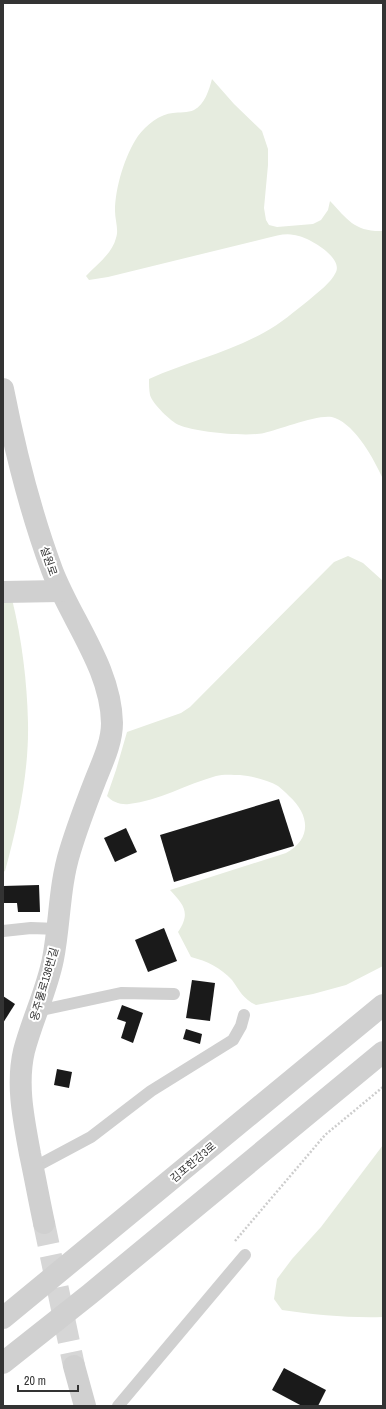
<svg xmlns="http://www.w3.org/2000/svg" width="386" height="1409" viewBox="0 0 386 1409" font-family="'Archivo Narrow','Noto Sans KR',sans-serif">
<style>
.green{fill:#e6ecdf}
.building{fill:#1a1a1a}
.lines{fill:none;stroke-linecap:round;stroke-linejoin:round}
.minor-tunnel{stroke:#d6d6d6;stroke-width:22;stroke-dasharray:22 11;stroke-linecap:butt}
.path{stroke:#cdcdcd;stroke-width:2.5;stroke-dasharray:2 2;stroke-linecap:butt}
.service{stroke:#d0d0d0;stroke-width:12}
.minor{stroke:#d0d0d0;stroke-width:22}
.tertiary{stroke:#d0d0d0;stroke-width:22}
.labels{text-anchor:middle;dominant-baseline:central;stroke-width:4;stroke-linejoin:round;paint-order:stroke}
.street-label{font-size:11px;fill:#333;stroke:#fff}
</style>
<rect width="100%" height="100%" fill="#fff"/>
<g class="green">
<path d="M212 79 234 104 262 131 268 149V165L264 208 266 220 269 225 277 227 313 224 321 220 328 210 330 201C348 220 355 232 383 231V479C374 459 356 426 335 418 322 412 279 430 264 433 246 437 195 432 179 425 171 422 152 403 150 395 149 390 149 384 149 379 187 362 228 353 265 332 280 324 295 311 309 300 318 292 331 283 336 272 343 257 307 236 294 235 285 233 276 236 267 238L108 277 89 280 86 276C96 265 112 254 116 238 119 230 115 220 115 211 115 188 125 155 138 136 146 125 160 114 173 113 179 112 188 113 194 110 205 104 209 90 212 79Z"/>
<path d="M348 556 363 563 383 581V966L346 985 313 994 256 1005C243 999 240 991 232 980 221 968 207 961 191 957L178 932C191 913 184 905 170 890L286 853C312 839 310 815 289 796 286 793 282 789 278 786 268 780 252 776 240 775 233 775 223 774 216 776 187 784 158 801 129 804 121 805 112 802 107 796L116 770 127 732 181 713 190 707 334 562Z"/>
<path d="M3 595 12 599C22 640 27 681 28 723 29 773 18 823 5 871L3 872Z"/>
<path d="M383 1145V1317C349 1318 316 1315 282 1310L274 1299 277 1279 292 1259 321 1227Z"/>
</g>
<g class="building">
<polygon points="279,799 294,846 174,882 160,835"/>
<polygon points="126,828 137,852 115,862 104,838"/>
<polygon points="39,885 40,912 18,912 17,903 3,903 3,886"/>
<polygon points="164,928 177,961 148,972 135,940"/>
<polygon points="192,980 215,983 210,1021 186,1018"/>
<polygon points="3,996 15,1004 3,1023"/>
<polygon points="122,1005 143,1013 133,1043 121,1038 126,1022 117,1019"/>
<polygon points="186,1029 202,1034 200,1044 183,1039"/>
<polygon points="57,1069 72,1072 69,1088 54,1085"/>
<polygon points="284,1368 326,1390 318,1406 302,1406 272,1390"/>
</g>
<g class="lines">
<polyline class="minor-tunnel" points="44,1223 74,1366"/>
<polyline class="path" points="235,1241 325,1135 383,1087"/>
<g class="service">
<polyline points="3,931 31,928 58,929"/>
<polyline points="37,1011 121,993 174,994"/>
<polyline points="33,1168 91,1137 151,1091 233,1040 241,1026 244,1015"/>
<polyline points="118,1406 245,1255"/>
</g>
<g class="minor">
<path d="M3 389C15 450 30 511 52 570 71 620 111 668 112 723 112 743 102 763 95 781 86 804 77 828 70 851 59 886 60 923 53 959 47 990 32 1020 24 1051 16 1085 24 1121 30 1154 35 1177 39 1200 44 1223"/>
<polyline points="3,592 60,591"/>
<polyline points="74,1366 85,1406"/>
</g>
<g class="tertiary">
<polyline points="3,1318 383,1005"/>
<polyline points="3,1363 90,1294 383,1052"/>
</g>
</g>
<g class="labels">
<g class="street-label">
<text transform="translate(49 561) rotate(71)">설원로</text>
<text transform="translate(44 984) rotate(-74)">옹주물로136번길</text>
<text transform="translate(193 1162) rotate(-40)">김포한강3로</text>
</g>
</g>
<rect width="386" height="1409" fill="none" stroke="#333333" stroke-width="8"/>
<path d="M18 1385v6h60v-6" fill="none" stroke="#333333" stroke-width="2"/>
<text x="24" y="1385" font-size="12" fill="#333333" stroke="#ffffff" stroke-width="3" paint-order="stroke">20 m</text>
</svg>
